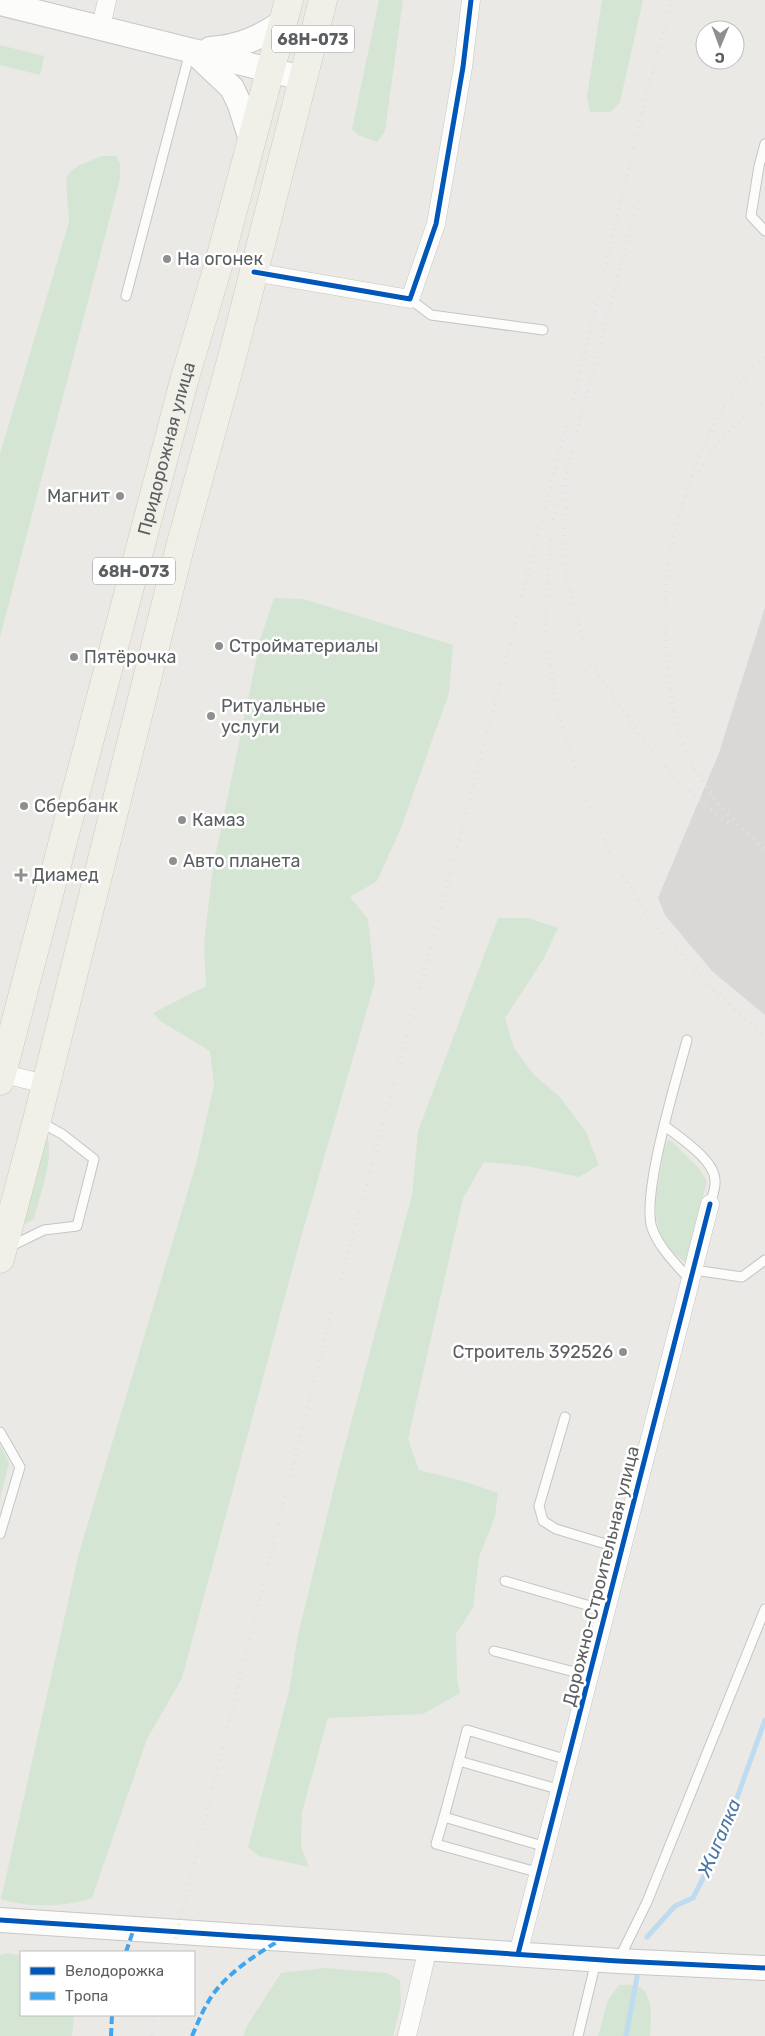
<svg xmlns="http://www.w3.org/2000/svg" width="765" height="2036" viewBox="0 0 765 2036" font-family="Rubik,sans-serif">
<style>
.industrial{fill:#dad8d6}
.green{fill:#d5e5d3}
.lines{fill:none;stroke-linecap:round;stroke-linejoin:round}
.stream{stroke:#bfdbf0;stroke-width:5}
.lane-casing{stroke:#c5c5c5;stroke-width:11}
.street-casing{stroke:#c5c5c5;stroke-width:19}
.secondary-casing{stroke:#c7c7c7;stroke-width:26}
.primary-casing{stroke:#cfc9b7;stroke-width:29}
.lane{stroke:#fcfcfb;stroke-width:9}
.street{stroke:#fcfcfb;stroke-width:18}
.secondary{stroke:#fcfcfb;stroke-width:24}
.primary{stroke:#f1f0e8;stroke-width:28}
.rail{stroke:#e2e2e2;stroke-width:4;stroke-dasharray:1 6;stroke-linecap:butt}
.quiet{stroke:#40a5ee;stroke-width:4;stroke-dasharray:8 4;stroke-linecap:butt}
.cycleway-casing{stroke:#fff;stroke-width:8}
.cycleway{stroke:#0057b8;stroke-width:5}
.poi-dot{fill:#8e8f90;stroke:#fff;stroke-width:2}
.labels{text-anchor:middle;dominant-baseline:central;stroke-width:5;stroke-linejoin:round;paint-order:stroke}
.shield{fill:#fff;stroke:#8d8f91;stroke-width:1}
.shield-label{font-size:16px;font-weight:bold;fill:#5c5f62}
.poi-label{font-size:18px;fill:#5c5f62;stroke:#fff;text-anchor:start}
.street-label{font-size:18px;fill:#5c5f62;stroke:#fff}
.water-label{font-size:19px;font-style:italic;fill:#4c77a4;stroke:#fff}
</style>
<rect width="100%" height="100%" fill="#eae9e6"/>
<polygon class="industrial" points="765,607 765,1015 712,971 665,915 658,898 719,753"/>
<g class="green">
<polygon points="379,0 403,0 385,131 377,142 358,135 352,129"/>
<polygon points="602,0 643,0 620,102 611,112 590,112 587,96"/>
<polygon points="0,45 44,56 40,75 0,65"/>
<polygon points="102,156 116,156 120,163 120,179 0,637 0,454 69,222 66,179 71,171 80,165"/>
<path d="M274 598 303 599 453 645 449 693 401 828 377 881 350 897 368 919 375 982 300 1241 182 1678 147 1739 92 1898C65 1907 28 1908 1 1899L79 1553 196 1164 214 1085 210 1051 160 1021 153 1013 206 986 204 943 213 867 261 637Z"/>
<polygon points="498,918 528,918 558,928 543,960 505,1018 514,1048 534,1075 560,1097 586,1132 599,1165 579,1177 527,1166 484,1162 463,1198 408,1439 419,1470 463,1481 498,1493 495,1517 479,1557 473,1608 456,1634 457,1678 460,1693 423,1714 328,1718 302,1812 301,1847 309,1867 259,1856 248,1847 289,1691 298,1635 336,1479 412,1195 418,1131"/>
<path d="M47 1133C54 1161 41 1191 34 1219L26 1224 24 1222Z"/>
<path d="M669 1139 698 1167 707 1181 686 1263C650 1237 653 1208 661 1169 663 1160 663 1146 669 1139Z"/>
<polygon points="0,1445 9,1463 0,1499"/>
<polygon points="8,1953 21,1956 21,2015 74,2015 72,2036 0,2036 0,1955"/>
<polygon points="324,1968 387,1973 400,1980 401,2004 393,2036 243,2036 248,2024 281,1973"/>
<path d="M619 1985C625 1985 633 1984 639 1987 654 1994 651 2022 650 2036H598L608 2000Z"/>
</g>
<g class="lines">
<g class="stream">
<polyline points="647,1937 675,1906 693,1898 720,1845 765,1720"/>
<polyline points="626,2036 637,1977"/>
</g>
<defs>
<g id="lane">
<polyline points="765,144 759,166 751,216 765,231"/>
<polyline points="126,296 190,52"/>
<polyline points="410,299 431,315 543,330"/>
<path d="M687 1040C677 1078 641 1194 652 1228 659 1248 677 1265 691 1281"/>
<path d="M665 1126C680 1138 715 1160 715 1181 716 1188 712 1197 710 1204"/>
<polyline points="9,1247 44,1230 77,1226 94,1159 62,1134 40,1122"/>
<polyline points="694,1270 742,1277 765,1260"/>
<polyline points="565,1417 539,1506 543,1521 556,1529 622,1549"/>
<polyline points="0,1432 20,1467 0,1534"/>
<polyline points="505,1581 607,1611"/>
<polyline points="494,1651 590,1676"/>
<polyline points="561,1790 459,1761 467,1730 568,1760"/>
<polyline points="444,1817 459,1761"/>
<polyline points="540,1873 436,1844 444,1817 546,1847"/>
<polyline points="619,1959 647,1902 765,1609"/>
<polyline points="578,2036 596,1961"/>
</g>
<g id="street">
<polyline points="101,27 107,0"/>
<polyline points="254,272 410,299 436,224 463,67 471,0"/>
<polyline points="0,1073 45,1084"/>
<polyline points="518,1954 710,1204"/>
<polyline points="407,2036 428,1948"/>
</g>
<g id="secondary">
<polyline points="0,3 302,78"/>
<path d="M210 49C239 47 260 38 284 21"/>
<polyline points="194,52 232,88 240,105 252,143"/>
<polyline points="0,1920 618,1961 765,1968"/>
</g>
<g id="primary">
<path id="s1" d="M0 1081 184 381 219 263 289 0"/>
<polyline points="0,1259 37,1120 180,547 234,350 323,0"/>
</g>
</defs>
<use href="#lane" class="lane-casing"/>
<use href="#street" class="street-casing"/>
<use href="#secondary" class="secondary-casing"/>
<use href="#primary" class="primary-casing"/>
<use href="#lane" class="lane"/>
<use href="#street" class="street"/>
<use href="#secondary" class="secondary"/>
<use href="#primary" class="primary"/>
<g class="rail">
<polyline points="638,201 552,527 545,625 555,701 579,783 595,823 615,863 650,920 709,985 765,1037"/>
<path d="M765 358C714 397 681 497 669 559 660 610 666 699 684 747 700 788 734 821 765 850"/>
<path d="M699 471C716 444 738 418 765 401"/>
<polyline points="568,486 564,531 566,574 587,658 639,733 667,768 699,800 732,826"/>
<polyline points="172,1952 325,1337 443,902 577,385 648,88 672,0"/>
<polyline points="151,2036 156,2015"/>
</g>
<g class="quiet">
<polyline points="126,1952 134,1928"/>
<polyline points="111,2036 112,2015"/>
<path d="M192 2036C197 2025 201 2014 207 2004 221 1977 255 1955 280 1940"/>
</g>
<defs>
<g id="cycleway">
<polyline points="254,272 410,299 436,224 463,67 471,0"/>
<polyline points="0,1920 618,1961 765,1968"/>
<polyline points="518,1954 710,1204"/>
</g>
</defs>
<use href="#cycleway" class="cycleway-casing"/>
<use href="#cycleway" class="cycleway"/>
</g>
<g class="poi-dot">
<circle cx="167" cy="259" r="5"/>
<circle cx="120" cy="496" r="5"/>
<circle cx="219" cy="646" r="5"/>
<circle cx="74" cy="657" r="5"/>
<circle cx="211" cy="716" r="5"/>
<circle cx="24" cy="806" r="5"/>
<circle cx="182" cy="820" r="5"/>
<circle cx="173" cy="861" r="5"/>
<path d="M18.5 867.5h5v5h5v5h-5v5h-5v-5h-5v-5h5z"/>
<circle cx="623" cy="1352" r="5"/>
</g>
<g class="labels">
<g class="shield">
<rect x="272" y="25.5" width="82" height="27" rx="4"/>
<rect x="93" y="557.5" width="82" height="27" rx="4"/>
</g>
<g class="shield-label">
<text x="313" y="39">68Н-073</text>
<text x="134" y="571">68Н-073</text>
</g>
<g class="poi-label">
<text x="177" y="259">На огонек</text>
<text x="110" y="496" text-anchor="end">Магнит</text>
<text x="229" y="646">Стройматериалы</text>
<text x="84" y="657">Пятёрочка</text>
<text x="221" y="706">Ритуальные<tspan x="221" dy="21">услуги</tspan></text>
<text x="34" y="806">Сбербанк</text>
<text x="192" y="820">Камаз</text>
<text x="183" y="861">Авто планета</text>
<text x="32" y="875">Диамед</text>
<text x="613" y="1352" text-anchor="end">Строитель 392526</text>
</g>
<g class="street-label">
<text stroke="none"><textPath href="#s1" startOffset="654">Придорожная улица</textPath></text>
<text transform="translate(601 1576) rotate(-76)">Дорожно-Строительная улица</text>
</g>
<g class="water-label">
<text transform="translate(719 1838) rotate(-67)">Жигалка</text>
</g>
</g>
<rect x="20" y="1951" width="175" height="65" fill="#ffffff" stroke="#bebfc0"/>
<rect x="30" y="1967" width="25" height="8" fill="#0057b8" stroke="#bebfc0"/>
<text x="65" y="1976" font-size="15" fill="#5c5f62">Велодорожка</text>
<rect x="30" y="1992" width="25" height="8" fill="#40a5ee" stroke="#bebfc0"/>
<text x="65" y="2001" font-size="15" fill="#5c5f62">Тропа</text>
<g transform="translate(720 45) rotate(181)"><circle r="24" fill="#ffffff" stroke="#bebfc0"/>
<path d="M0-4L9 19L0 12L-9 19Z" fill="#8e8f90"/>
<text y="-8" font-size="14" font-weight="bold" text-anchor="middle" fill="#5c5f62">С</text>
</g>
</svg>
